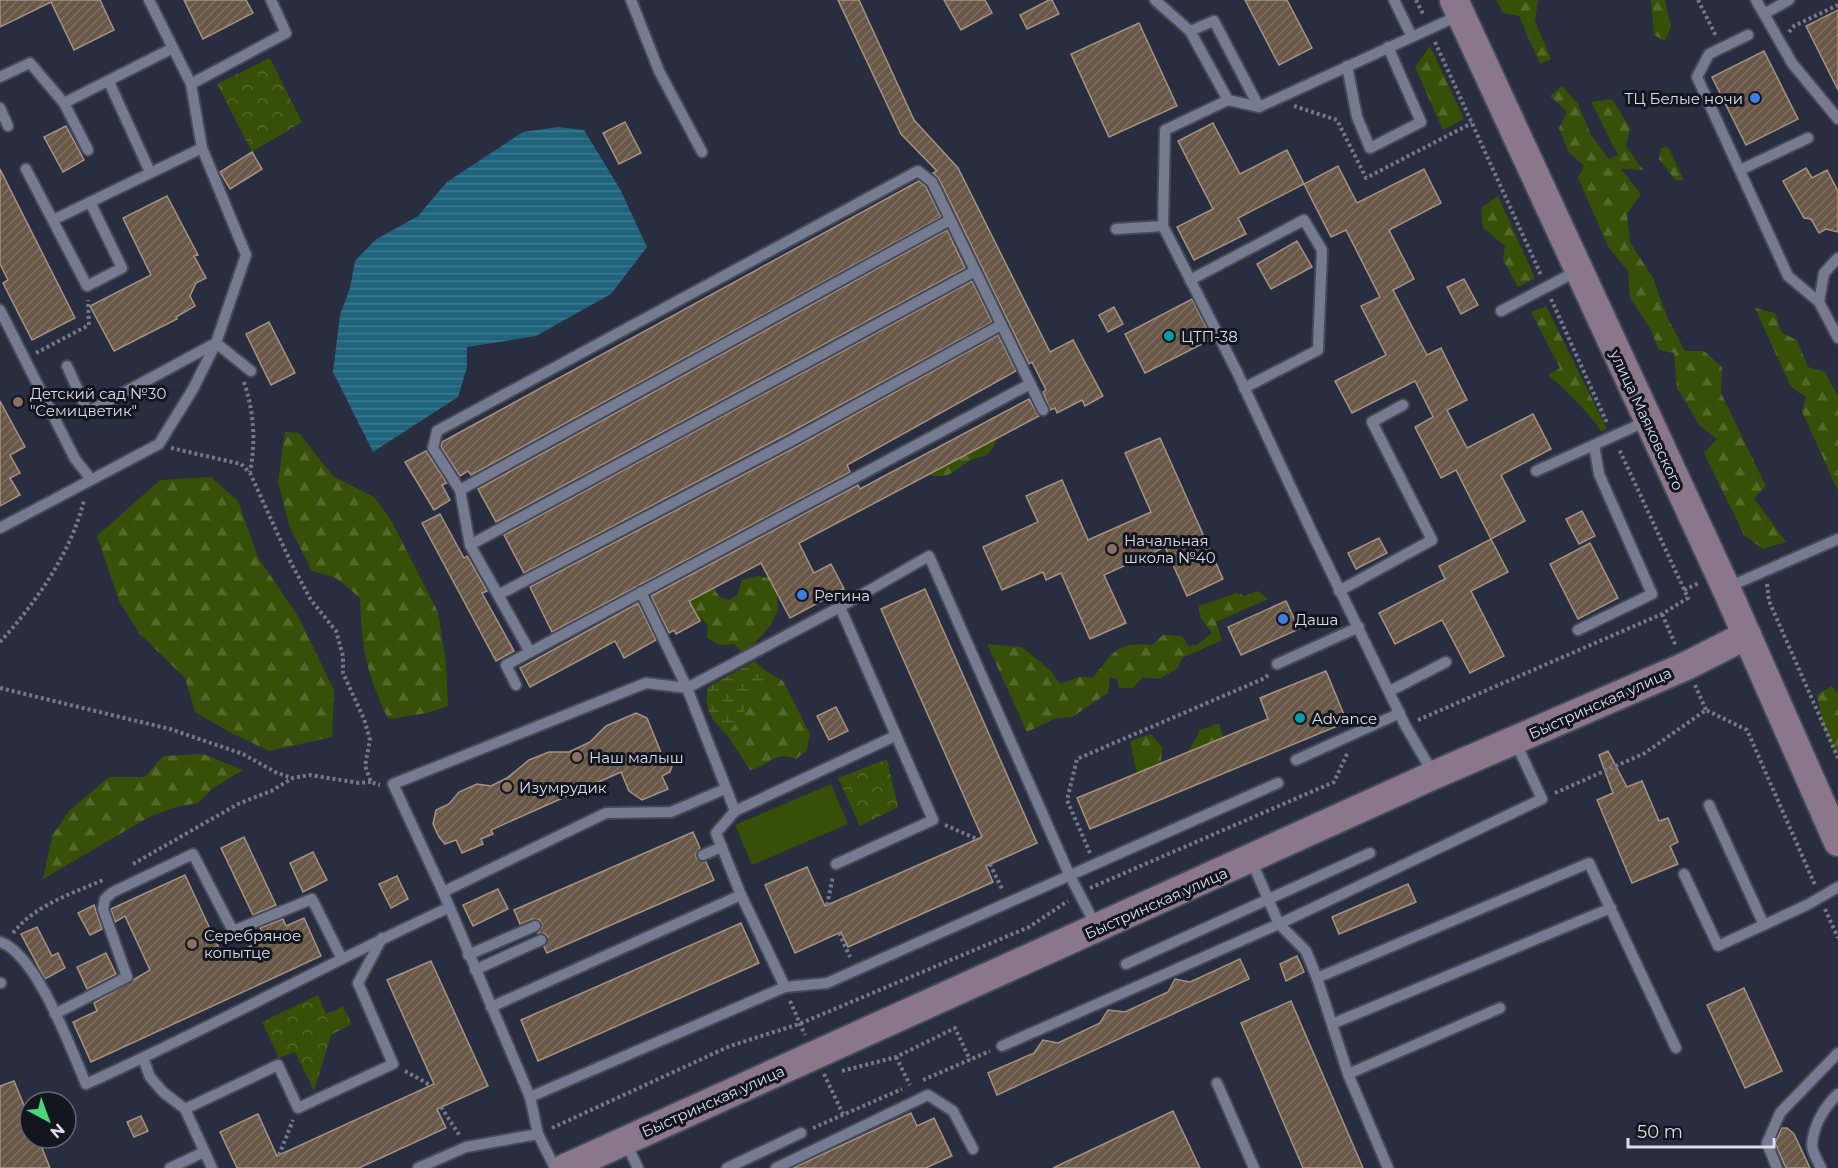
<svg xmlns="http://www.w3.org/2000/svg" width="1838" height="1168" viewBox="0 0 1838 1168" font-family="Montserrat,sans-serif">
<style>
.forest{fill:url(#forest-firs)}
.wetland{fill:url(#wetland-marsh)}
.park{fill:url(#park-crowns)}
.garden{fill:#365007}
.water{fill:url(#water-rules)}
.building{fill:url(#building-hatch);stroke:#a59281;stroke-width:1.5}
.lines{fill:none;stroke-linecap:round;stroke-linejoin:round}
.service-casing{stroke:#464958;stroke-width:14}
.secondary-casing{stroke:#464958;stroke-width:32}
.path{stroke:#747887;stroke-width:4;stroke-dasharray:3 3;stroke-linecap:butt}
.service{stroke:#757b90;stroke-width:10}
.secondary{stroke:#8a778b;stroke-width:28}
.shop-dot{fill:#3f7fe0;stroke:#13161e;stroke-width:2}
.culture-dot{fill:#0f9aa8;stroke:#13161e;stroke-width:2}
.education-dot{fill:#8d6e63;stroke:#13161e;stroke-width:2}
.labels{text-anchor:middle;dominant-baseline:central;stroke-width:6;stroke-linejoin:round;paint-order:stroke}
.poi-label{font-size:15px;fill:#dbdeea;stroke:#13161e;text-anchor:start}
.street-label{font-size:15px;fill:#dbdeea;stroke:#13161e}
</style>
<defs>
<pattern id="forest-firs" width="22" height="20" patternUnits="userSpaceOnUse" patternTransform="scale(1.5)"><rect width="22" height="20" fill="#365007"/><path d="M5 1l3.5 6h-7zM16 11l3.5 6h-7z" fill="#52692b"/></pattern>
<pattern id="wetland-marsh" width="20" height="14" patternUnits="userSpaceOnUse" patternTransform="scale(1.5)"><rect width="20" height="14" fill="#365007"/><path d="M1 5h8M5 5V1M11 12h8M15 12V8" fill="none" stroke="#52692b"/></pattern>
<pattern id="park-crowns" width="20" height="18" patternUnits="userSpaceOnUse" patternTransform="scale(1.5)"><rect width="20" height="18" fill="#365007"/><path d="M2 6a3 3 0 1 1 6 0M12 15a3 3 0 1 1 6 0" fill="none" stroke="#52692b"/></pattern>
<pattern id="water-rules" width="6" height="5" patternUnits="userSpaceOnUse" patternTransform="scale(1.5)"><rect width="6" height="5" fill="#1f647c"/><path d="M0 2.5h6" fill="none" stroke="#3f7a8f"/></pattern>
<pattern id="building-hatch" width="6" height="6" patternUnits="userSpaceOnUse" patternTransform="scale(1.5)"><rect width="6" height="6" fill="#695748"/><path d="M-1 1l2-2M0 6l6-6M5 7l2-2" fill="none" stroke="#7e6f63"/></pattern>
</defs>
<rect width="100%" height="100%" fill="#282d3f"/>
<g class="forest">
<polygon points="1496,0 1538,0 1535,21 1551,59 1540,64 1519,16 1503,13"/>
<polygon points="1651,0 1665,0 1671,27 1665,41 1654,35"/>
<polygon points="1430,46 1464,119 1443,130 1415,67"/>
<polygon points="1562,86 1578,104 1591,135 1609,159 1618,155 1591,102 1612,99 1630,128 1626,146 1643,170 1621,169 1641,194 1627,214 1630,242 1653,278 1667,317 1685,351 1704,351 1722,367 1721,393 1766,486 1754,498 1786,542 1763,549 1744,535 1704,453 1717,439 1700,426 1677,388 1674,353 1659,350 1650,328 1630,298 1628,271 1609,248 1578,178 1584,166 1568,151 1559,128 1567,112 1550,96"/>
<polygon points="1667,147 1668,147 1684,180 1676,181 1659,159 1661,148"/>
<polygon points="1498,196 1535,278 1518,287 1503,260 1505,246 1483,228 1481,208"/>
<path d="M1546 306 1607 429 1601 431C1587 410 1568 392 1548 375L1560 368 1531 312Z"/>
<polygon points="1755,308 1775,313 1782,333 1797,340 1808,367 1825,372 1838,397 1838,491 1802,411 1806,397 1791,387"/>
<path d="M285 432 299 433 333 476 374 497 390 518 438 612 446 663 448 706 427 713 388 719C366 671 362 651 360 598L336 578 312 571 290 528 278 482Z"/>
<path d="M998 438C985 465 984 451 966 463 950 474 949 478 928 475Z"/>
<polygon points="211,477 238,501 258,557 299,618 334,690 332,737 269,751 231,733 195,712 185,678 140,634 119,601 97,536 160,480"/>
<polygon points="758,576 769,578 777,593 778,609 771,625 748,651 741,651 734,644 719,645 707,638 708,626 703,619 700,621 689,601 713,588 720,597 729,600 737,595 742,580"/>
<path d="M1258 591 1268 599 1216 622 1222 640 1182 658 1178 668 1159 679 1143 677 1133 688H1119L1117 679 1110 677 1108 693 1072 717 1056 718 1027 732 987 644 1022 647 1051 671 1060 684 1079 677 1093 678C1113 653 1116 641 1152 645L1163 635 1182 636 1188 646 1197 645 1212 633 1200 617 1199 606 1237 593 1245 596Z"/>
<path d="M747 670H764L783 681 810 734 807 750 796 759C776 750 769 766 750 770L727 735Z"/>
<polygon points="1832,686 1838,694 1838,757 1823,725 1817,695"/>
<polygon points="1219,723 1223,737 1188,752 1200,730"/>
<polygon points="1151,734 1162,747 1161,763 1137,773 1130,741"/>
<polygon points="203,754 243,770 212,789 198,803 176,807 149,817 43,879 52,836 69,811 109,777 145,777 163,756"/>
</g>
<path class="wetland" d="M755 661 764 670V684L727 735C712 721 703 709 708 687Z"/>
<g class="park">
<polygon points="270,58 302,122 252,152 217,84"/>
<polygon points="887,759 898,807 860,826 838,778"/>
<polygon points="318,995 326,1014 343,1007 352,1024 331,1035 314,1091 295,1052 279,1058 262,1022"/>
</g>
<polygon class="garden" points="831,784 848,824 752,865 735,825"/>
<polygon class="water" points="558,127 584,130 620,189 647,247 611,294 536,336 467,347 467,367 458,397 373,452 333,372 340,315 350,288 355,261 375,240 418,216 447,182 523,132"/>
<g class="building">
<polygon points="0,0 100,0 114,30 74,50 51,2 0,27"/>
<polygon points="184,0 246,0 253,13 203,39"/>
<polygon points="838,0 859,0 914,120 958,168 1050,352 1073,340 1103,396 1085,406 1082,400 1057,413 1055,408 1050,410 1043,392 1046,390 1032,362 1029,364 939,179 933,173 937,171 901,134"/>
<polygon points="944,0 985,0 992,13 961,30"/>
<polygon points="1049,0 1052,0 1059,14 1027,29 1020,15"/>
<polygon points="1245,0 1287,0 1312,48 1279,65"/>
<polygon points="1838,10 1838,90 1806,26"/>
<polygon points="1139,23 1177,106 1109,137 1071,54"/>
<polygon points="1764,51 1798,119 1746,145 1712,77"/>
<polygon points="625,122 641,153 619,164 603,133"/>
<polygon points="1213,123 1240,174 1287,150 1304,184 1238,218 1246,234 1194,260 1177,227 1213,209 1178,141"/>
<polygon points="66,126 84,160 63,172 44,137"/>
<polygon points="252,152 262,169 230,189 220,172"/>
<polygon points="1338,166 1357,203 1424,169 1441,203 1389,230 1414,279 1393,290 1427,355 1441,348 1467,400 1447,410 1467,448 1533,414 1551,449 1501,475 1525,521 1491,539 1456,470 1441,478 1415,427 1433,417 1415,381 1352,413 1335,381 1386,355 1361,306 1380,297 1346,230 1331,237 1304,184"/>
<polygon points="1806,168 1812,178 1827,170 1838,191 1838,232 1826,229 1819,233 1811,219 1804,218 1783,181"/>
<polygon points="0,169 75,318 32,340 3,283 8,280 0,264"/>
<polygon points="919,181 926,187 941,217 471,475 468,471 460,476 441,447 442,442"/>
<polygon points="167,196 198,255 194,256 206,278 196,283 190,296 195,306 176,317 177,319 114,351 90,306 151,275 123,218"/>
<polygon points="947,230 965,268 496,522 478,489"/>
<polygon points="1297,241 1312,267 1271,289 1257,264"/>
<polygon points="1464,279 1478,305 1461,314 1447,287"/>
<polygon points="972,281 992,322 787,434 524,573 504,535"/>
<polygon points="1192,299 1212,339 1145,373 1125,334"/>
<polygon points="1114,307 1123,324 1108,332 1099,315"/>
<polygon points="269,322 295,373 271,385 246,334"/>
<polygon points="998,335 1016,371 847,465 850,472 552,632 530,587 794,448"/>
<polygon points="1029,399 1039,416 799,543 814,573 831,564 844,589 790,618 761,563 689,601 700,621 676,634 674,630 669,633 651,596 858,485 860,489"/>
<polygon points="0,401 25,447 10,455 20,473 10,478 20,495 0,506"/>
<polygon points="1160,438 1223,579 1187,596 1165,547 1104,575 1126,623 1090,639 1061,573 1046,580 1043,572 1002,590 983,547 1038,522 1026,496 1062,480 1088,540 1151,512 1125,453"/>
<polygon points="426,451 447,483 442,485 450,500 434,510 405,462"/>
<polygon points="1582,511 1595,536 1579,544 1566,519"/>
<polygon points="440,514 464,558 467,556 487,591 482,593 514,651 496,661 422,523"/>
<polygon points="1379,538 1387,553 1356,569 1348,553"/>
<polygon points="1491,539 1508,572 1471,591 1504,656 1470,673 1442,620 1395,644 1379,613 1445,579 1439,566"/>
<polygon points="1590,543 1618,598 1578,619 1550,564"/>
<polygon points="925,589 1037,843 986,866 993,882 848,947 841,932 795,953 765,885 807,867 825,906 982,837 881,609"/>
<polygon points="1286,601 1299,629 1241,655 1228,627"/>
<polygon points="638,603 656,640 624,658 615,641 530,687 520,668"/>
<polygon points="1326,671 1347,722 1090,829 1077,798 1268,719 1260,698"/>
<polygon points="836,707 848,731 829,740 817,716"/>
<polygon points="636,713 647,718 662,755 668,758 672,766 670,772 662,776 668,789 642,800 629,791 621,772 491,830 493,834 481,839 483,844 462,853 456,840 445,844 439,837 433,824 436,810 449,804 459,792 477,784 491,786 507,778 529,760 549,752 569,752 590,742 606,726"/>
<polygon points="1608,751 1627,787 1642,781 1659,821 1668,818 1678,842 1670,846 1678,864 1632,883 1597,800 1613,793 1599,755"/>
<polygon points="693,832 700,848 696,854 696,858 706,862 714,880 547,953 544,947 548,937 545,934 538,933 542,927 540,920 533,919 520,924 514,910"/>
<polygon points="244,837 276,905 253,915 221,848"/>
<polygon points="313,852 327,880 303,892 290,863"/>
<polygon points="185,875 224,959 253,945 252,942 264,937 260,928 283,919 286,926 304,918 321,956 91,1062 73,1022 97,1011 94,1003 150,970 125,916 115,922 111,909"/>
<polygon points="397,876 408,899 391,908 379,884"/>
<polygon points="1408,884 1416,902 1339,934 1332,917"/>
<polygon points="498,889 508,909 473,926 463,905"/>
<polygon points="94,905 102,929 90,935 78,913"/>
<polygon points="741,923 759,963 538,1061 521,1020"/>
<polygon points="37,927 52,956 58,953 65,968 45,979 21,934"/>
<polygon points="106,953 116,974 87,989 77,967"/>
<polygon points="1297,956 1304,972 1286,981 1280,964"/>
<polygon points="1240,959 1249,979 997,1095 988,1073 1034,1053 1043,1040 1058,1043 1100,1023 1108,1010 1125,1012 1168,992 1175,979 1190,982"/>
<polygon points="431,961 488,1086 437,1109 446,1128 359,1168 237,1168 220,1132 258,1114 277,1156 434,1084 387,980"/>
<polygon points="1744,988 1782,1071 1745,1088 1707,1005"/>
<polygon points="1291,1001 1363,1168 1303,1168 1241,1023"/>
<polygon points="14,1081 30,1120 30,1138 38,1138 50,1168 0,1168 0,1086"/>
<polygon points="1173,1111 1200,1168 1053,1168 1089,1151"/>
<polygon points="911,1113 917,1126 934,1118 952,1156 926,1168 793,1168"/>
<polygon points="141,1116 148,1131 134,1137 127,1122"/>
<polygon points="1782,1128 1787,1128 1794,1134 1810,1168 1786,1168 1775,1143"/>
</g>
<g class="lines">
<defs>
<g id="service">
<polyline points="631,0 659,71 702,152"/>
<polyline points="1155,0 1190,31 1228,100"/>
<polyline points="1394,0 1412,37"/>
<polyline points="1756,0 1792,63 1838,119"/>
<polyline points="1764,14 1789,0"/>
<polyline points="1190,31 1214,21 1259,107"/>
<polyline points="1748,35 1709,54 1697,77 1788,276 1819,302 1838,338"/>
<polyline points="1347,66 1357,117 1370,148 1421,122 1388,47"/>
<polyline points="0,77 30,63 64,103 171,49"/>
<polyline points="109,82 150,172"/>
<polyline points="191,84 286,33 271,0"/>
<polyline points="64,103 88,150"/>
<polyline points="0,108 8,126"/>
<polyline points="26,169 87,286 122,268 90,202"/>
<polyline points="1740,170 1808,138"/>
<polyline points="53,220 202,148"/>
<polyline points="1116,229 1163,226"/>
<polyline points="1190,280 1304,220 1322,250 1318,350 1244,388"/>
<polyline points="1819,302 1824,273 1838,258"/>
<polyline points="0,310 75,459 90,478"/>
<polyline points="1501,311 1577,271"/>
<polyline points="67,366 88,412 216,343 251,371"/>
<polyline points="1536,471 1647,421"/>
<polyline points="460,490 950,220"/>
<polyline points="0,528 159,444 193,389 216,343 246,255 202,148 191,84 149,0"/>
<polyline points="470,545 975,271"/>
<polyline points="1726,588 1838,539"/>
<polyline points="1339,591 1432,540 1372,422 1403,405"/>
<polyline points="641,592 687,688 735,811 716,833 741,895 785,987"/>
<polyline points="498,595 791,441 1001,325"/>
<polyline points="1578,630 1652,594 1599,474 1594,445"/>
<polyline points="530,652 470,545 460,490 433,448 437,431 918,171 932,182 1043,410"/>
<polyline points="1277,664 1359,627"/>
<polyline points="516,685 506,665 1030,384"/>
<polyline points="1390,691 1446,662"/>
<polyline points="1296,760 1400,713"/>
<polyline points="1434,775 1405,725 1317,543 1238,374 1163,226 1165,130 1228,100 1259,107 1460,15"/>
<polyline points="1709,805 1764,925"/>
<polyline points="735,811 895,736"/>
<polyline points="703,855 722,847"/>
<polyline points="1251,860 1279,924 1306,951 1317,978 1348,1074 1388,1168"/>
<polyline points="836,864 933,820 840,607"/>
<polyline points="1684,874 1718,946 1807,905 1838,887"/>
<polyline points="443,892 606,813 671,812 725,789"/>
<path d="M0 942C36 953 71 1049 86 1084 209 1029 326 964 448 908"/>
<polyline points="468,955 535,926"/>
<polyline points="1126,964 1370,853"/>
<polyline points="475,970 541,940"/>
<polyline points="1317,978 1589,863 1676,1048"/>
<polyline points="0,983 1,983"/>
<polyline points="491,1007 741,895"/>
<polyline points="55,1014 127,977 103,909 105,899 113,892 193,854 233,931 312,899 341,957"/>
<polyline points="1332,1024 1611,908"/>
<polyline points="1002,1046 1279,924 1542,799 1515,741"/>
<polyline points="143,1058 150,1077 163,1092 185,1109 212,1168"/>
<polyline points="1348,1074 1500,1008"/>
<polyline points="1217,1083 1254,1168"/>
<polyline points="530,1097 785,987 827,983 1278,783"/>
<polyline points="185,1109 278,1065 298,1108 393,1064 358,983 382,938"/>
<polyline points="625,1141 638,1168"/>
<polyline points="170,1168 204,1152"/>
<polyline points="418,1168 466,1147 538,1134"/>
<polyline points="555,1168 538,1134 530,1097 443,892 393,784 646,683 687,688 840,607 929,556 1069,874 1096,926"/>
<polyline points="727,1168 801,1133"/>
<polyline points="776,1168 928,1095 953,1111 973,1149"/>
<polyline points="1777,1168 1767,1143 1780,1113 1838,1053"/>
<path d="M1821 1168C1818 1161 1812 1152 1812 1145 1813 1126 1824 1107 1838 1094"/>
</g>
<g id="secondary">
<polyline points="1454,0 1726,588 1838,842"/>
<polyline points="565,1168 1434,775 1686,666 1747,635"/>
</g>
</defs>
<use href="#service" class="service-casing"/>
<use href="#secondary" class="secondary-casing"/>
<g class="path">
<polyline points="1416,0 1424,16"/>
<polyline points="1698,0 1716,36"/>
<polyline points="1789,32 1794,26 1838,5"/>
<polyline points="1435,42 1541,275"/>
<polyline points="1294,106 1337,120 1366,178 1472,123"/>
<polyline points="1551,299 1607,423"/>
<polyline points="36,353 89,325 88,300"/>
<path d="M244 382C254 413 256 440 250 472"/>
<polyline points="171,448 241,464 250,473 290,561 311,600 336,631 343,656 343,673 364,719 370,740 365,766 371,782 380,785"/>
<polyline points="1767,584 1769,601 1838,758"/>
<polyline points="1684,590 1699,583"/>
<polyline points="1662,614 1676,646"/>
<path d="M0 642C36 603 72 551 84 500"/>
<polyline points="1695,685 1706,710"/>
<polyline points="0,688 170,729 243,754 277,773 292,778"/>
<polyline points="1418,720 1662,614 1688,598 1619,449"/>
<polyline points="1555,793 1645,753 1706,710 1747,730 1815,885"/>
<polyline points="945,825 977,839"/>
<polyline points="1090,853 1067,800 1077,759 1265,678 1269,674"/>
<polyline points="133,864 238,804 271,791 293,778 310,775 359,783 371,782"/>
<polyline points="990,864 1003,891"/>
<polyline points="1090,888 1334,782 1348,752"/>
<polyline points="827,905 833,876"/>
<polyline points="1825,909 1838,938"/>
<path d="M13 933C35 905 71 894 103 880"/>
<polyline points="839,933 850,957"/>
<polyline points="790,1001 805,1035"/>
<polyline points="896,1057 910,1085"/>
<polyline points="405,1071 430,1085"/>
<polyline points="842,1071 896,1057 955,1028 970,1060"/>
<polyline points="824,1074 843,1114"/>
<polyline points="923,1080 990,1051"/>
<polyline points="441,1107 460,1136"/>
<polyline points="552,1128 730,1046 799,1024 1029,927 1068,901"/>
<polyline points="813,1128 902,1089"/>
<polyline points="279,1155 293,1120"/>
</g>
<use href="#service" class="service"/>
<use href="#secondary" class="secondary"/>
</g>
<g class="shop-dot">
<circle cx="1755" cy="98" r="6"/>
<circle cx="802" cy="595" r="6"/>
<circle cx="1283" cy="619" r="6"/>
</g>
<g class="culture-dot">
<circle cx="1169" cy="336" r="6"/>
<circle cx="1300" cy="718" r="6"/>
</g>
<g class="education-dot">
<circle cx="18" cy="402" r="6"/>
<circle cx="1112" cy="549" r="6"/>
<circle cx="577" cy="757" r="6"/>
<circle cx="507" cy="787" r="6"/>
<circle cx="192" cy="944" r="6"/>
</g>
<g class="labels">
<g class="poi-label">
<text x="1743" y="98" text-anchor="end">ТЦ Белые ночи</text>
<text x="1181" y="336">ЦТП-38</text>
<text x="30" y="393">Детский сад №30<tspan x="30" dy="17">"Семицветик"</tspan></text>
<text x="1124" y="540">Начальная<tspan x="1124" dy="17">школа №40</tspan></text>
<text x="814" y="595">Регина</text>
<text x="1295" y="619">Даша</text>
<text x="1312" y="718">Advance</text>
<text x="589" y="757">Наш малыш</text>
<text x="519" y="787">Изумрудик</text>
<text x="204" y="935">Серебряное<tspan x="204" dy="17">копытце</tspan></text>
</g>
<g class="street-label">
<text transform="translate(1647 420) rotate(65)">улица Маяковского</text>
<text transform="translate(1600 703) rotate(-24)">Быстринская улица</text>
<text transform="translate(1156 903) rotate(-24)">Быстринская улица</text>
<text transform="translate(713 1101) rotate(-24)">Быстринская улица</text>
</g>
</g>
<g transform="translate(48 1120) rotate(139)"><circle r="28" fill="#13161e" stroke="#636670" stroke-width="1.5"/>
<path d="M0-4.5L10 22L0 15L-10 22Z" fill="#4cd676"/>
<text y="-9" font-size="16" font-weight="bold" text-anchor="middle" fill="#dbdeea">N</text>
</g>
<path d="M1628 1138v9h146v-9" fill="none" stroke="#dbdeea" stroke-width="3"/>
<text x="1637" y="1138" font-size="18" fill="#dbdeea" stroke="#13161e" stroke-width="4.5" paint-order="stroke">50 m</text>
</svg>
